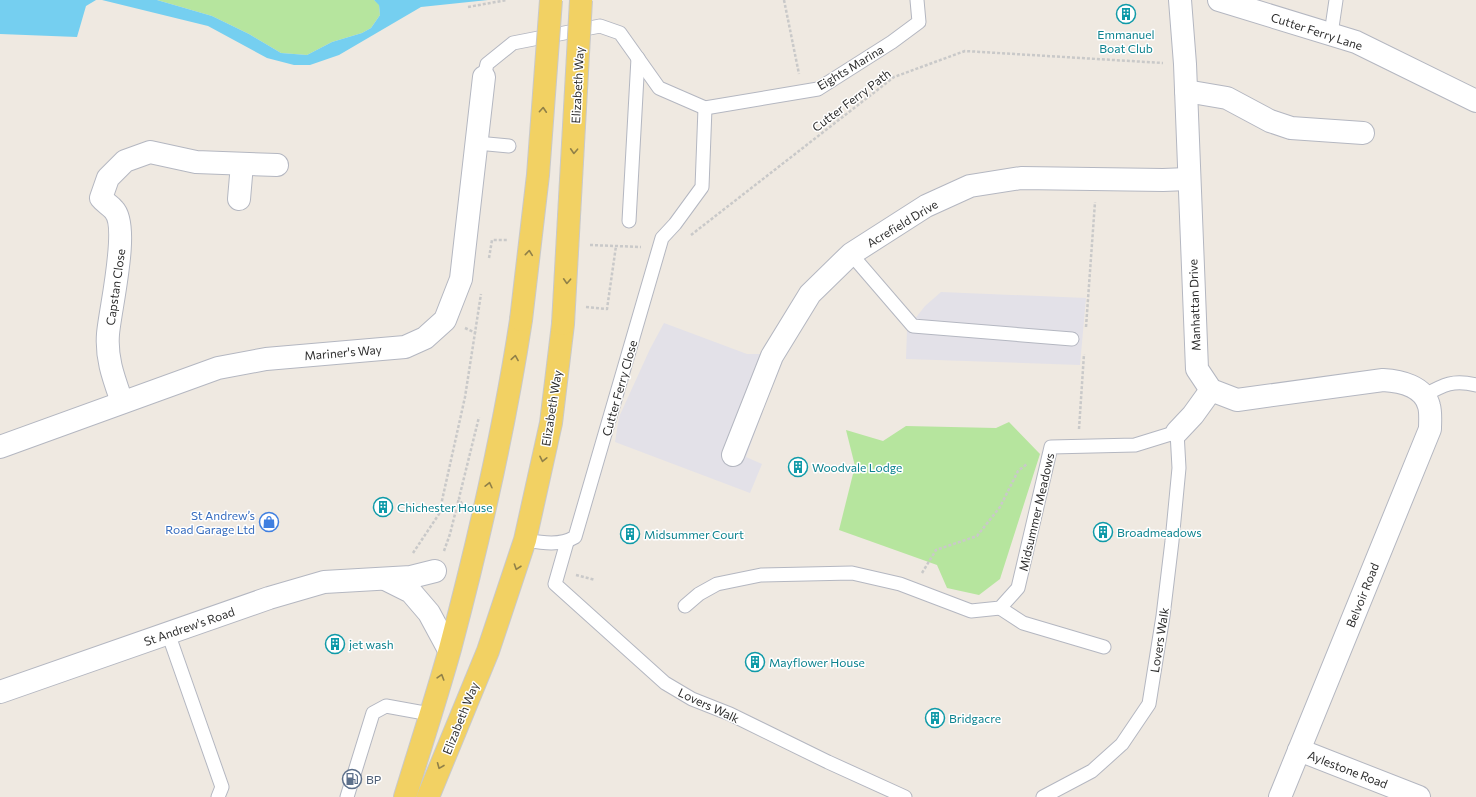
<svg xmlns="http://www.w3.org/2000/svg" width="1476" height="797" viewBox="0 0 1476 797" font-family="Commissioner,sans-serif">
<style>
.industrial{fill:#e3e1e8}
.green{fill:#b6e59e}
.water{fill:#75cff0}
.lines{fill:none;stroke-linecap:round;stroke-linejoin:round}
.service-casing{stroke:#b4b7c1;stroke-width:15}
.minor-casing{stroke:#b4b7c1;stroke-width:24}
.primary-casing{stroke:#c9c9c9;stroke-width:24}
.path{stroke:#c9c9c9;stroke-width:2.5;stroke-dasharray:3 2;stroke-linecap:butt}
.service{stroke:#fff;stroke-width:13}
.minor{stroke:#fff;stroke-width:22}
.primary{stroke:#f2d163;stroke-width:22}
.primary-bridge-casing{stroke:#c9c9c9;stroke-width:24;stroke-linecap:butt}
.primary-bridge{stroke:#f2d163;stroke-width:22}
.oneway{stroke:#908048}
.labels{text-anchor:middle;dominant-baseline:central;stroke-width:3;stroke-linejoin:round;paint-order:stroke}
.street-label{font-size:12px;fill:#2e2e2e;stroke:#fff}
.culture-label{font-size:12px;fill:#0d838f;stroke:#fff;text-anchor:start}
.shop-label{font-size:12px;fill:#366cbe;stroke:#fff;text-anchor:end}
.service-label{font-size:12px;fill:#4e5e75;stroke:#fff;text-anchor:start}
</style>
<rect width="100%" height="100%" fill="#efe9e1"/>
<g class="industrial">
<polygon points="941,292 1086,298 1080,365 906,359 907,329 925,306"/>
<polygon points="664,323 747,354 783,354 746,457 762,464 750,493 615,442 619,417 650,349"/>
</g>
<g class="green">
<polygon points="157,0 374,0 379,4 380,15 371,28 362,33 332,42 307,55 281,53 249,34 212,16"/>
<polygon points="1009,422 1040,454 1000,579 979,595 947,588 937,565 839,530 855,466 846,430 883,441 906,426 996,428"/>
</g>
<g class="water">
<polygon points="0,0 96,0 86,6 77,37 0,34"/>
<polygon points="102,0 157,0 212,16 249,34 281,53 307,55 332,42 362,33 371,28 380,15 379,5 374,0 488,0 421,7 339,55 310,65 294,65 267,58 208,26"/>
</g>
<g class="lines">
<defs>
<g id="service">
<polyline points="1331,34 1336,0"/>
<polyline points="484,77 487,64 513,43 600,26 620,33 659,88 705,108 818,89 892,42 919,22 917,0"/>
<polyline points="477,143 509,146"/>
<polyline points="629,221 638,58"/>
<polyline points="851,254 913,326 1072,339"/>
<path d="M1423 396C1443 385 1453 379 1476 385"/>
<path d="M525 540C543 543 560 546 575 537L662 238 675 224 702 187 705 108"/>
<polyline points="567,542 555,584 665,683 692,699 730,714 828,762 905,797"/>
<polyline points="685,606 699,594 717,584 761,575 852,573 900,584 971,611 1000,608 1018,588 1051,447 1135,445 1177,432 1179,468 1172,541 1163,616 1149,704 1122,744 1092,771 1043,797"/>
<polyline points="1000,608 1023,623 1104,647"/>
<polyline points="168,633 222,787 218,797"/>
<polyline points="347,797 373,713 386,706 430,714"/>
</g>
<g id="minor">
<path d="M1180 0 1185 64 1197 369 1211 390 1237 400 1383 380C1400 381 1424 386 1429 406 1431 413 1430 422 1430 429L1280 797"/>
<polyline points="1219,0 1356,42 1476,101"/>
<polyline points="1186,91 1227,98 1270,121 1291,128 1363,133"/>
<polyline points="239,199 242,164"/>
<path d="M122 402C114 379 106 359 108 334 110 309 130 227 114 210 110 205 105 203 101 198L108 178 125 161 150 152 196 162 277 165"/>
<polyline points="1177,432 1193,415 1211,390"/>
<polyline points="0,447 218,368 266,359 405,347 425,338 445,320 461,279 484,77"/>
<polyline points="733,455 772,356 810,294 851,254 926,206 970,186 1021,178 1163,180 1188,179"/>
<polyline points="385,579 411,592 429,613 449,650"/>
<polyline points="0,692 269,598 324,582 411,577 435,571"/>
<polyline points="1299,750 1419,797"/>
</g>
<g id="primary">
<path d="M405 797C420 748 436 699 450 649 479 540 504 431 521 320"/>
<polyline points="428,797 488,651 525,540 551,423 563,324"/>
</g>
</defs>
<use href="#service" class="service-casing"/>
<use href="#minor" class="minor-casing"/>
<use href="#primary" class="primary-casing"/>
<g class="path">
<polyline points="784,0 799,74"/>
<polyline points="468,7 507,0"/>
<polyline points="691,235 894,77 965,51 1163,63"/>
<polyline points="590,245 641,247"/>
<polyline points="489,258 492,240 507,240"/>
<polyline points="586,307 607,309 616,246"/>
<polyline points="1086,327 1095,202"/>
<polyline points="465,328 476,333"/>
<polyline points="1079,429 1084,354"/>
<polyline points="462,504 459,498 479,417"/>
<polyline points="444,551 450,534 459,498"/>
<polyline points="413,553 439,514 465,397 481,294"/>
<polyline points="922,573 936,550 977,536 1000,507 1018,471 1027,464"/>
<polyline points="576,575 595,580"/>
</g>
<use href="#service" class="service"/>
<use href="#minor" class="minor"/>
<use href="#primary" class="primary"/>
<defs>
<g id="primary-bridge">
<polyline points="521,320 538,175 551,0"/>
<polyline points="563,324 581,0"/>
</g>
</defs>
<use href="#primary-bridge" class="primary-bridge-casing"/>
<use href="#primary-bridge" class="primary-bridge"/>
</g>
<defs><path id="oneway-chevron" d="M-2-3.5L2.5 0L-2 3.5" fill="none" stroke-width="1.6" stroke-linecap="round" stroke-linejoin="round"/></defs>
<g class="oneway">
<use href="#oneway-chevron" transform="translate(543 110) rotate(-86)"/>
<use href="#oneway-chevron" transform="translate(574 151) rotate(93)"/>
<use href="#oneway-chevron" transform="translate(529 253) rotate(-84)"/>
<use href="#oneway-chevron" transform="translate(567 281) rotate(93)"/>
<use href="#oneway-chevron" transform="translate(515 358) rotate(-81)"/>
<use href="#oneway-chevron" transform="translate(543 459) rotate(102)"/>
<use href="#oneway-chevron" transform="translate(489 485) rotate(-77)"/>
<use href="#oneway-chevron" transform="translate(517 567) rotate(109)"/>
<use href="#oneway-chevron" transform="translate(441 677) rotate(-73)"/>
<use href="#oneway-chevron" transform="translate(440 766) rotate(112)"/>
</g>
<defs>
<symbol id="building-ring" viewBox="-11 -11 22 22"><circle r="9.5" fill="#fff" stroke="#0f9aa8" stroke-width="1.5"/><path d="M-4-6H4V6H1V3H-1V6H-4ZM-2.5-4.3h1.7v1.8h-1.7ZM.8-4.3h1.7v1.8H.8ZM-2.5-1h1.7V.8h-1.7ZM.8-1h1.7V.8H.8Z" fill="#0f9aa8"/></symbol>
<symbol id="shop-ring" viewBox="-11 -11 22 22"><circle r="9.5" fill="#fff" stroke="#3f7fe0" stroke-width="1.5"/><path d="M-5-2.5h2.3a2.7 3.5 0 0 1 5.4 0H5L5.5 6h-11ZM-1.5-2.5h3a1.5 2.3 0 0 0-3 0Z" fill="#3f7fe0"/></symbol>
<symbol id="fuel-ring" viewBox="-11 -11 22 22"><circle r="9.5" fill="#fff" stroke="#5c6f8a" stroke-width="1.5"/><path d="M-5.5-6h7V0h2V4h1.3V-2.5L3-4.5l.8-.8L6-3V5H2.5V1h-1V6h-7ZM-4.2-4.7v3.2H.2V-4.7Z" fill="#5c6f8a"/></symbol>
</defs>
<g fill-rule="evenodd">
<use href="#building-ring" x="1115" y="3" width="22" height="22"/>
<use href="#building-ring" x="787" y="456" width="22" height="22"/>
<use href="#building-ring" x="372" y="496" width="22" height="22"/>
<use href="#shop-ring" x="258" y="511" width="22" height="22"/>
<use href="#building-ring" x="1092" y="521" width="22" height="22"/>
<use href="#building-ring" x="619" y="523" width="22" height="22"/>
<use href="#building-ring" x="324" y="633" width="22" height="22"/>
<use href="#building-ring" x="744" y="651" width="22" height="22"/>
<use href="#building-ring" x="924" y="707" width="22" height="22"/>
<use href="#fuel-ring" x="341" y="768" width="22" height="22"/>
</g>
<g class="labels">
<g class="street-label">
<text transform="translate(1317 31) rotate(18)">Cutter Ferry Lane</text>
<text transform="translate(850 67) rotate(-31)">Eights Marina</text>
<text transform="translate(577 85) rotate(-87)">Elizabeth Way</text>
<text transform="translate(851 100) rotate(-37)">Cutter Ferry Path</text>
<text transform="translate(902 223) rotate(-31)">Acrefield Drive</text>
<text transform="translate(115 287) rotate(-82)">Capstan Close</text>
<text transform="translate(1194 305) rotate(-92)">Manhattan Drive</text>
<text transform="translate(343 352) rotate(-5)">Mariner's Way</text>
<text transform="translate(619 388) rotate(-74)">Cutter Ferry Close</text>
<text transform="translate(551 408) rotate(-81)">Elizabeth Way</text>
<text transform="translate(1036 512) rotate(-77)">Midsummer Meadows</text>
<text transform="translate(1362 595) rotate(-68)">Belvoir Road</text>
<text transform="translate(189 626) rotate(-19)">St Andrew's Road</text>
<text transform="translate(1159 640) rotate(-81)">Lovers Walk</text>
<text transform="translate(709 705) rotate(25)">Lovers Walk</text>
<text transform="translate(460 718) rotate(-68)">Elizabeth Way</text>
<text transform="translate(1348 769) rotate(21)">Aylestone Road</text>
</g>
<g class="culture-label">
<text x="1126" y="34" text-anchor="middle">Emmanuel<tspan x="1126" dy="14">Boat Club</tspan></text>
<text x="812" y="467">Woodvale Lodge</text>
<text x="397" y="507">Chichester House</text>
<text x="1117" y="532">Broadmeadows</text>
<text x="644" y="534">Midsummer Court</text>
<text x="349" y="644">jet wash</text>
<text x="769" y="662">Mayflower House</text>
<text x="949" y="718">Bridgacre</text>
</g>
<g class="shop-label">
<text x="255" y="515">St Andrew’s<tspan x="255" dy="14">Road Garage Ltd</tspan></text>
</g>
<g class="service-label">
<text x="366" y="779">BP</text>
</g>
</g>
</svg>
